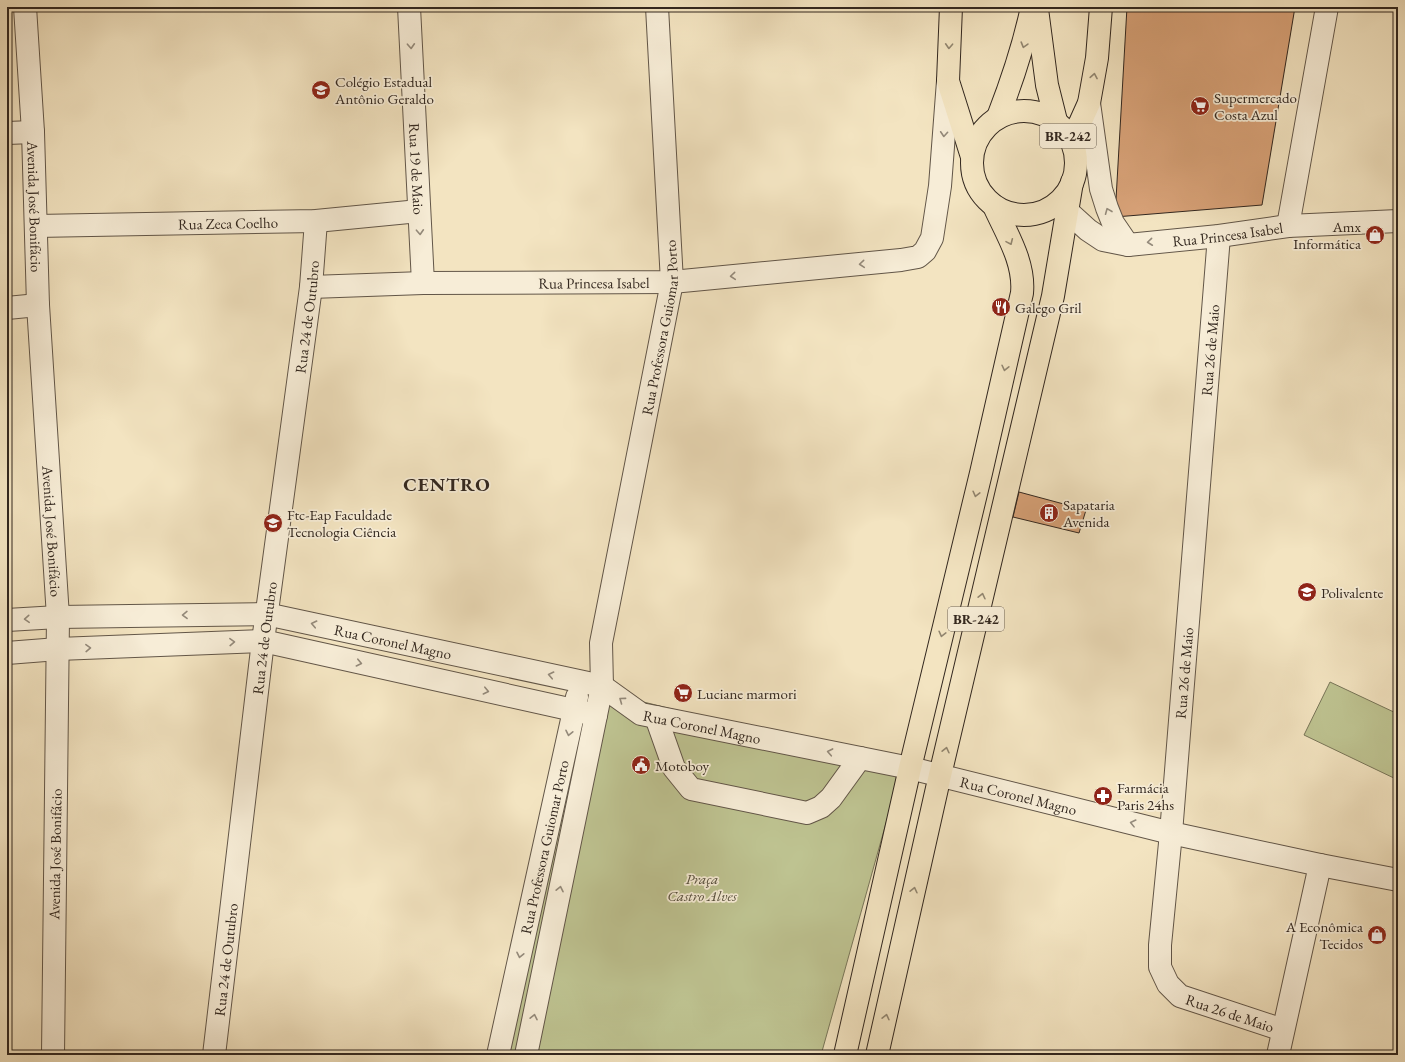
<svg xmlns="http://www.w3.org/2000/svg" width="1405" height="1062" viewBox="0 0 1405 1062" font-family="'EB Garamond',serif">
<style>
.green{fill:#bec391;stroke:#787558}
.building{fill:#d7a177;stroke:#32271f}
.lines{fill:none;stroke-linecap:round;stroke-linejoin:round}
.minor-casing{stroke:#625648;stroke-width:24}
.major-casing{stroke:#32271f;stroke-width:24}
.highway-casing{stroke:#32271f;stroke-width:24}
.minor{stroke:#f7edd7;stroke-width:22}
.major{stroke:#f3e4c1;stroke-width:22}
.highway{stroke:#f3e4c1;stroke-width:22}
.oneway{stroke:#928670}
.oneway2{stroke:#948a7b}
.labels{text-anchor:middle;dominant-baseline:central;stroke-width:3.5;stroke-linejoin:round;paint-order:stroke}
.shield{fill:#f7edd7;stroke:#6d6256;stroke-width:1}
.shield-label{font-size:14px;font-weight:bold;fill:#32271f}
.poi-label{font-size:15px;fill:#32271f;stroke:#f7edd7;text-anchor:start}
.street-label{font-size:15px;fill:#32271f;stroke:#f7edd7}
.park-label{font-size:15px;font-style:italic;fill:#554e3c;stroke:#f7edd7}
.district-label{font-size:19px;font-weight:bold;letter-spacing:1px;fill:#32271f;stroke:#f7edd7}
</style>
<rect width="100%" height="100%" fill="#f3e4c1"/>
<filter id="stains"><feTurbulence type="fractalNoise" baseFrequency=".005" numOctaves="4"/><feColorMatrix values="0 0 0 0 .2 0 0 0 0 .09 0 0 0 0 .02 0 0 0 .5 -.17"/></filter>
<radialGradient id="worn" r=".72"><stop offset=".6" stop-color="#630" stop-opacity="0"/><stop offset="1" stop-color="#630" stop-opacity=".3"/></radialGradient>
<g class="green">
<polygon points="1330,682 1398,714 1398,780 1304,735"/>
<polygon points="587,688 902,766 821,1055 493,1055"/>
</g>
<g class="building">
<polygon points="1127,7 1295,7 1262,205 1115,217"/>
<polygon points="1019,492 1086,510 1079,533 1013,517"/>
</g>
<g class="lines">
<defs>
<g id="minor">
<path id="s1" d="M25 7 33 132 38 305 58 617 53 1055"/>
<path id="s2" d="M409 7 423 283"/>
<polyline points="1089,103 1101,189 1107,208 1113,223 1128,245"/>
<polyline points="7,133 33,132"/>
<path id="s3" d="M1067 211 1088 230 1103 240 1128 245 1219 236 1288 226 1398 221"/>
<path id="s4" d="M36 226 316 221 419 211"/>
<polyline points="1288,226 1327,7"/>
<path id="s5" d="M1219 236 1171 833 1160 945V967L1168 984 1180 996 1283 1030"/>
<path id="s6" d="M311 287 423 283 672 282 901 260 918 257 925 251 932 238 940 186 948 81"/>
<polyline points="7,308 38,305"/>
<path id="s7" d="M7 620 58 617 266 614 602 686 641 714 910 768 1171 833 1320 865 1398 880"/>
<polyline points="7,653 58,649 263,641 596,715"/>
<polyline points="656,717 674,768 691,789 807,813 821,807 831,798 860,758"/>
<path id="s8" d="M214 1055 263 641 311 287 316 221"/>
<path id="s9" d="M498 1055 577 697"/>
<path id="s10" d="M526 1055 602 686 601 643 672 282 657 7"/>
<polyline points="1278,1055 1320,865"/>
</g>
<g id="major">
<polyline points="951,7 948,81 972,157"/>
<polyline points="1070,138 1080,123 1089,103 1097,58 1101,7"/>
</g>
<g id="highway">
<polyline points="1037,9 1047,85 1056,121"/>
<circle cx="1024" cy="163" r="52"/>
<path d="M998 117C1012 81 1024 45 1032 7"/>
<path d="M845 1055 910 768 981 473 1022 293C1025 262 1006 233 994 206"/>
<polyline points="877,1055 940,775 1053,296 1072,182"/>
</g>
</defs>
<use href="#minor" class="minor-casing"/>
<use href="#major" class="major-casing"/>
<use href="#highway" class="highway-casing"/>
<use href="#minor" class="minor"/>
<use href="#major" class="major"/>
<use href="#highway" class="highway"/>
</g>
<defs><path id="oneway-chevron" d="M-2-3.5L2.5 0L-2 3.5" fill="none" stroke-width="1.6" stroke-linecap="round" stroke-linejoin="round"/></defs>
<g class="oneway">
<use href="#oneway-chevron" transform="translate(1024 45) rotate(106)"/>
<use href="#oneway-chevron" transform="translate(949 46) rotate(93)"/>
<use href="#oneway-chevron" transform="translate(1094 76) rotate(-80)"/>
<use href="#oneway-chevron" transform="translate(1010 242) rotate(66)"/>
<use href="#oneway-chevron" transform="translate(1005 368) rotate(103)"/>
<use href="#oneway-chevron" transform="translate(976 494) rotate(104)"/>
<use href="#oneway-chevron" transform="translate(982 596) rotate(-77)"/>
<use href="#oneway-chevron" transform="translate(942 634) rotate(104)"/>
<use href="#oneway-chevron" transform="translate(946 750) rotate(-77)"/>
<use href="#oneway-chevron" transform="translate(914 890) rotate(-77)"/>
<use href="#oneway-chevron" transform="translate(886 1017) rotate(-77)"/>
</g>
<g class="oneway2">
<use href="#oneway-chevron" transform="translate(411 46) rotate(87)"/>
<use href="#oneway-chevron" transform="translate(944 134) rotate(94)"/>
<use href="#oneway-chevron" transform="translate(1108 211) rotate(-112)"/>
<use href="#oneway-chevron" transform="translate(420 232) rotate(87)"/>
<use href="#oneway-chevron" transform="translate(1150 242) rotate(174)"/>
<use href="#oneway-chevron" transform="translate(862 264) rotate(175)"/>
<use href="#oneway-chevron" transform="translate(733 276) rotate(175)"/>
<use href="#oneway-chevron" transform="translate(185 615) rotate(179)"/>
<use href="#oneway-chevron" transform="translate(27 619) rotate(176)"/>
<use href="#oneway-chevron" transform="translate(314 624) rotate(-168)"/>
<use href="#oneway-chevron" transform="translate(232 642) rotate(-2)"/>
<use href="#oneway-chevron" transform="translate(88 648) rotate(-2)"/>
<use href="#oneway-chevron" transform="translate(359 663) rotate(13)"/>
<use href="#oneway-chevron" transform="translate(551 675) rotate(-168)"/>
<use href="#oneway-chevron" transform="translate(486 691) rotate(13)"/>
<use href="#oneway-chevron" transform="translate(622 700) rotate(-144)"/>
<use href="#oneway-chevron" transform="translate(569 733) rotate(102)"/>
<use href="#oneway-chevron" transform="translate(830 752) rotate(-169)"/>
<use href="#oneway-chevron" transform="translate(1133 823) rotate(-166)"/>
<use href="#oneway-chevron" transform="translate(560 889) rotate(-78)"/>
<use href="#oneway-chevron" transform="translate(520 955) rotate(102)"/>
<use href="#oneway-chevron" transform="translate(534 1017) rotate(-78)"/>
</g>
<defs>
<symbol id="school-disc" viewBox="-11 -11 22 22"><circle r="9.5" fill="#8f2418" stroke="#f7edd7"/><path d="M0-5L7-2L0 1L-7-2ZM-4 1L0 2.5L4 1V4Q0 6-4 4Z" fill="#fff"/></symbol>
<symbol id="supermarket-disc" viewBox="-11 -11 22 22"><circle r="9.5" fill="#8f2418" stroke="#f7edd7"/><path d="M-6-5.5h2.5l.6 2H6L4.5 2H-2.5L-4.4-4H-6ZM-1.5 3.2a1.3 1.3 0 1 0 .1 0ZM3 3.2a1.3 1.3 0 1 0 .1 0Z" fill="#fff"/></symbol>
<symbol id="shop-disc" viewBox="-11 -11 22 22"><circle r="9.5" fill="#8f2418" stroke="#f7edd7"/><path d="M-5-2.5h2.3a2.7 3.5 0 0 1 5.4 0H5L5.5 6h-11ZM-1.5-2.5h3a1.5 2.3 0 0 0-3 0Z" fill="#fff"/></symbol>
<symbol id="restaurant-disc" viewBox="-11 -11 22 22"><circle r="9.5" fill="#8f2418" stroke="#f7edd7"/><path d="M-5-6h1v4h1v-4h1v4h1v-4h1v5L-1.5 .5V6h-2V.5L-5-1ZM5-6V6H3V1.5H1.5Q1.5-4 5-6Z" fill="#fff"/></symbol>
<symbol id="building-disc" viewBox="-11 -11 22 22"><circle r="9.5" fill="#8f2418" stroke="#f7edd7"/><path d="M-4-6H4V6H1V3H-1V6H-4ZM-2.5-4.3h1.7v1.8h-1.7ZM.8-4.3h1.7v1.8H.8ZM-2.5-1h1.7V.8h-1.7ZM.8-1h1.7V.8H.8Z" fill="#fff"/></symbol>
<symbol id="university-disc" viewBox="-11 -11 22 22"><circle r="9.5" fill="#8f2418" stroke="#f7edd7"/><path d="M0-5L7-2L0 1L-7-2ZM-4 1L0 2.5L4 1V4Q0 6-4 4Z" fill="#fff"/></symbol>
<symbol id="civic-disc" viewBox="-11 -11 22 22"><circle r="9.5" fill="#8f2418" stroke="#f7edd7"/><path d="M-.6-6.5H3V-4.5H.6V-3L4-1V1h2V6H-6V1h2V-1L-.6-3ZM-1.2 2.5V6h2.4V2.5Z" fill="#fff"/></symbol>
<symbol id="pharmacy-disc" viewBox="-11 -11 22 22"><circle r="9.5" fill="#8f2418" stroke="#f7edd7"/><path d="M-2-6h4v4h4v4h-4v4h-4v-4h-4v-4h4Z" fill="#fff"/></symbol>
</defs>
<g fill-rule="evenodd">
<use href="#school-disc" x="310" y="79" width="22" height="22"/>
<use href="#supermarket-disc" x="1189" y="95" width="22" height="22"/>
<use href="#shop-disc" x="1364" y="224" width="22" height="22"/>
<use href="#restaurant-disc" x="990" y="296" width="22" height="22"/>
<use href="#building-disc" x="1038" y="502" width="22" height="22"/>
<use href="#university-disc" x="262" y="512" width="22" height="22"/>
<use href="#school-disc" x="1296" y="581" width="22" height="22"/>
<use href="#supermarket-disc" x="672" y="682" width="22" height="22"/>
<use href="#civic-disc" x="630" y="754" width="22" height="22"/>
<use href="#pharmacy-disc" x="1092" y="785" width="22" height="22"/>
<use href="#shop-disc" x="1366" y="924" width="22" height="22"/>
</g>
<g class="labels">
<g class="shield">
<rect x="1040" y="124" width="56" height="24" rx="3"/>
<rect x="948" y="607" width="56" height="24" rx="3"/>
</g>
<g class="shield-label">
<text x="1068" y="136">BR-242</text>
<text x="976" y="619">BR-242</text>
</g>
<g class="poi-label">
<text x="335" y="81">Colégio Estadual<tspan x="335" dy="17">Antônio Geraldo</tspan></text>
<text x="1214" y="97">Supermercado<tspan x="1214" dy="17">Costa Azul</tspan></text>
<text x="1361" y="226" text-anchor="end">Amx<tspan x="1361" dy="17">Informática</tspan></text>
<text x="1015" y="307">Galego Gril</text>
<text x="1063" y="504">Sapataria<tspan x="1063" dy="17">Avenida</tspan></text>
<text x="287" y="514">Ftc-Eap Faculdade<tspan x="287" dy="17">Tecnologia Ciência</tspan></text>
<text x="1321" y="592">Polivalente</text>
<text x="697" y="693">Luciane marmori</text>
<text x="655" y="765">Motoboy</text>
<text x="1117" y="787">Farmácia<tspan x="1117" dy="17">Paris 24hs</tspan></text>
<text x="1363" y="926" text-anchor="end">A Econômica<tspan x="1363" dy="17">Tecidos</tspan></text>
</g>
<g class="street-label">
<text stroke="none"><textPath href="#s2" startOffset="162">Rua 19 de Maio</textPath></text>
<text stroke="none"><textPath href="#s1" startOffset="200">Avenida José Bonifácio</textPath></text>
<text stroke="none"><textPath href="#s4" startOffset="192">Rua Zeca Coelho</textPath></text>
<text stroke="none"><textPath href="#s3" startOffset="172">Rua Princesa Isabel</textPath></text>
<text stroke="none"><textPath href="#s6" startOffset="283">Rua Princesa Isabel</textPath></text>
<text stroke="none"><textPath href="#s8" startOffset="744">Rua 24 de Outubro</textPath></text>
<text stroke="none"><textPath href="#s10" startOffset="741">Rua Professora Guiomar Porto</textPath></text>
<text transform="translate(1210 350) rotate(-85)">Rua 26 de Maio</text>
<text stroke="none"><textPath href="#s1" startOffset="525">Avenida José Bonifácio</textPath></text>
<text stroke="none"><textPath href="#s8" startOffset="420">Rua 24 de Outubro</textPath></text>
<text stroke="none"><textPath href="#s7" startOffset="389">Rua Coronel Magno</textPath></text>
<text transform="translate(1184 673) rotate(-85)">Rua 26 de Maio</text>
<text stroke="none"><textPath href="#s7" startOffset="713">Rua Coronel Magno</textPath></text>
<text stroke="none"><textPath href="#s7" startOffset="1037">Rua Coronel Magno</textPath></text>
<text stroke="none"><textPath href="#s9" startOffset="213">Rua Professora Guiomar Porto</textPath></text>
<text transform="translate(55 854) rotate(-89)">Avenida José Bonifácio</text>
<text stroke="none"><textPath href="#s8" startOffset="96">Rua 24 de Outubro</textPath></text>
<text stroke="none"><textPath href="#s5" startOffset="822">Rua 26 de Maio</textPath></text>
</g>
<g class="park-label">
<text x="702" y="878">Praça<tspan x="702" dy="17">Castro Alves</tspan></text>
</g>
<g class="district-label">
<text x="447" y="484">CENTRO</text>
</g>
</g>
<rect width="1405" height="1062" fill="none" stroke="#f3e4c1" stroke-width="24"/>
<rect x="8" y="8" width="1389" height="1046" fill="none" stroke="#32271f" stroke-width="2"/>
<rect x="12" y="12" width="1381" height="1038" fill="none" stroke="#32271f"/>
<rect width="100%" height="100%" filter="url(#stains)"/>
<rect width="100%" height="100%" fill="url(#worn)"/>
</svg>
